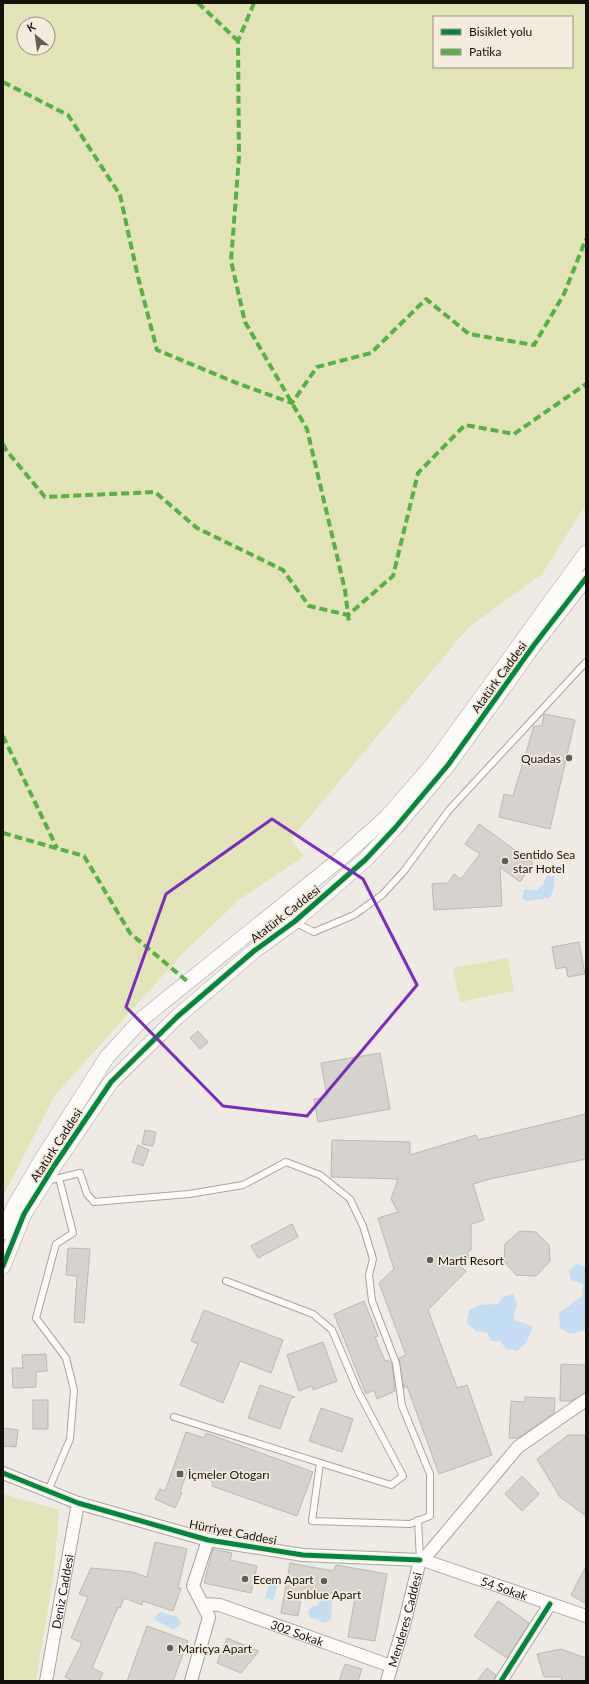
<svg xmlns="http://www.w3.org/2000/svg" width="589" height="1684" viewBox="0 0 589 1684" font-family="Lato,sans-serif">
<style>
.green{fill:#e3e3b8;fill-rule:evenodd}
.water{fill:#c4ddf3}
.building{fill:#d6d2cd;stroke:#bbb7b1}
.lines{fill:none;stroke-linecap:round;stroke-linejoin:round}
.service-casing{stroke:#a8a49f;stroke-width:8}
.minor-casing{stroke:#a8a49f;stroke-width:14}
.tertiary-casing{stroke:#a8a49f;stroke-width:16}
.service{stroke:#fdfcfb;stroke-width:6}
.minor{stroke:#fdfcfb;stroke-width:12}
.tertiary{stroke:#fdfcfb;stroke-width:15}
.quiet{stroke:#55b144;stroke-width:4;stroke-dasharray:8 4;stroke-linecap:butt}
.cycleway-casing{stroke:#f5ebdd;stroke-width:8}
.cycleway{stroke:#00873e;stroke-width:5}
.marked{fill:none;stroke:#7b2cbf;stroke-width:3;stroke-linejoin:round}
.poi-dot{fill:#615d57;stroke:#f5ebdd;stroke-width:1.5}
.labels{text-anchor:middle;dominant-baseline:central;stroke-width:3.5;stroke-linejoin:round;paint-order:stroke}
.street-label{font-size:12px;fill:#14110c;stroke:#f5ebdd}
.poi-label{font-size:12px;fill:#14110c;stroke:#f5ebdd;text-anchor:start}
</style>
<rect width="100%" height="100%" fill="#efeae3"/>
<g class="green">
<path d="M3 3H586V504L542 574 468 628 291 839 304 856 239 900 184 952 55 1095 3 1196ZM434 17H572V67H434ZM24 24H48V48H24Z"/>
<polygon points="508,958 514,991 460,1002 453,968"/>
<polygon points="3,1494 59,1510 54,1572 36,1681 3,1681"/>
</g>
<g class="water">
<path d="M547 876H554C555 884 554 892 549 898L527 901 522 898 524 889 537 890 543 885Z"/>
<polygon points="577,1264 586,1267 586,1327 585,1330 570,1334 560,1328 559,1313 582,1296 583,1284 571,1280 569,1270"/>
<polygon points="513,1294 517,1304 513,1319 533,1327 526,1343 517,1351 506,1349 500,1341 491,1341 487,1333 476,1331 467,1323 469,1310 479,1305 498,1304 503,1297"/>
<polygon points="271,1579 279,1581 273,1600 265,1598"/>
<polygon points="332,1600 331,1620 322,1623 318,1619 310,1618 308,1612 312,1606 317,1606 319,1602"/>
<path d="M160 1612 178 1617 181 1624 173 1630C167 1625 160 1624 154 1618Z"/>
</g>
<g class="building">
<polygon points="544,714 575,720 550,829 499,817 504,794 513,796 534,726 542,726"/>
<polygon points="479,824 533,863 520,882 500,867 502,906 434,910 432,884 448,883 454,874 461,879 480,854 465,844"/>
<polygon points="579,942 585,974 568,977 566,967 556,969 552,947"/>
<polygon points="198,1031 208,1042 200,1049 190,1038"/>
<polygon points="380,1053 390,1109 318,1122 314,1099 327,1097 321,1063"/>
<polygon points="586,1114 586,1159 490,1179 473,1184 484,1220 471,1224 471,1250 467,1252 469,1257 460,1266 466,1271 428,1310 457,1388 467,1385 492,1455 439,1474 407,1386 404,1388 399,1358 406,1355 379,1283 394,1269 378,1218 398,1212 391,1199 398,1179 331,1177 332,1140 410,1142 410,1155 476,1135 478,1140"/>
<polygon points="145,1130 156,1132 153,1146 142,1144"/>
<polygon points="138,1145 149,1150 143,1166 132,1162"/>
<polygon points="292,1224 298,1237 258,1258 251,1246"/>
<polygon points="520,1231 536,1232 549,1245 550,1261 536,1276 516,1275 504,1261 505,1244"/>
<polygon points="68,1248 90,1249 84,1323 74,1322 77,1276 66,1275"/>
<polygon points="364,1301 378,1336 375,1337 385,1361 388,1360 392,1364 395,1391 377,1399 374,1390 366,1394 334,1314"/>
<polygon points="204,1310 283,1340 271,1373 240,1361 223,1403 180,1385 198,1344 191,1341"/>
<polygon points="323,1342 337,1381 313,1390 312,1386 299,1391 287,1355"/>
<polygon points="46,1354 47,1371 36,1372 36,1387 13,1388 12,1368 23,1368 22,1355"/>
<polygon points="561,1364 586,1365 586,1393 571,1401 560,1401"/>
<polygon points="260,1385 295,1397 291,1398 280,1429 248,1418"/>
<polygon points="525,1397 555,1398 554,1413 518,1438 509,1438 511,1401 525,1402"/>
<rect x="33" y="1400" width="15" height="29"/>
<polygon points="321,1408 353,1419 342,1452 309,1441"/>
<polygon points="3,1428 18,1430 16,1447 3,1446"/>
<polygon points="186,1432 204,1438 206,1433 313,1472 297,1516 212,1486 213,1482 187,1472 180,1492 182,1493 175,1508 155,1499 160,1489 165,1491"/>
<polygon points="568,1435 586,1435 586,1516 560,1497 537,1459"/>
<polygon points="522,1476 539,1494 522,1511 505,1494"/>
<polygon points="155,1542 187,1549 178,1588 181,1588 173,1611 143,1601 142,1605 124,1598 120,1608 118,1607 92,1668 103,1673 99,1681 73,1681 65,1677 82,1643 71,1638 88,1597 79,1594 91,1568 132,1572 147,1577"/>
<polygon points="213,1549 232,1553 230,1560 257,1566 251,1593 204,1583"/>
<polygon points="290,1563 333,1571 336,1565 387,1574 375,1641 348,1637 355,1598 303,1588 298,1616 281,1613"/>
<polygon points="586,1566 586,1604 571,1595"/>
<polygon points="498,1601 529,1623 507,1658 474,1636"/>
<polygon points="147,1626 188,1641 173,1681 127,1681"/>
<polygon points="227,1638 259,1651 241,1673 217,1663"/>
<polygon points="561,1649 586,1658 586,1681 561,1681 562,1677 544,1677 537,1654"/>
<polygon points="345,1664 362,1669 358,1681 339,1681"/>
<polygon points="487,1668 496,1675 494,1681 477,1681"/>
</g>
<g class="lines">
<defs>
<g id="service">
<polyline points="294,922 314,932 354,915 382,895 404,871 449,810 586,662"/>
<polyline points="47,1181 80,1173 87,1194 94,1202 189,1194 243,1185 286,1162 320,1175 350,1199 363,1226 373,1259 369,1275 372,1301 396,1363 402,1406 430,1474 430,1516 410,1524 312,1521 320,1463"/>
<polyline points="174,1417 391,1485 403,1476 358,1391 332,1330 313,1314 226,1281"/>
<polyline points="48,1491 70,1439 74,1390 66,1358 36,1318 56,1244 73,1233 59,1178"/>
<polyline points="418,1520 420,1560"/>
</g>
<g id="minor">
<polyline points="3,1473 78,1503 208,1540 303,1555 420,1560"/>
<path id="s1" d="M423 1560 586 1616"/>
<path id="s2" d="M203 1604 220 1605 391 1666"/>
<path id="s3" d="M46 1681 78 1503"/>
<polyline points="191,1681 209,1617 193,1586 208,1540"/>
<path id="s4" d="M387 1681 404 1625 420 1560H423L518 1447 586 1400"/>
<polyline points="501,1681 550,1604"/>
</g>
<g id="tertiary">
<polyline points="3,1232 14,1207 42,1159 107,1057 143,1018 339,860 387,817 433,764 586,553"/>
<polyline points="3,1266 24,1214 54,1166 111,1082 177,1017 254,951 294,922 365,860 395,828 448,765 534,645 586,578"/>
</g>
</defs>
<use href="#service" class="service-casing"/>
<use href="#minor" class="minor-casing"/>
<use href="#tertiary" class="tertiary-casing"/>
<use href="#service" class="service"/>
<use href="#minor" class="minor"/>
<use href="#tertiary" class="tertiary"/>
<g class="quiet">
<polyline points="198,3 238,41"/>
<polyline points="254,3 238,41 239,157 231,261 245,322 307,429 345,590 349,623"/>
<polyline points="3,82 68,115 120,195 138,277 157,350 239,384 292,403 317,367 371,353 426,299 469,334 534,345 564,294 586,239"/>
<polyline points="3,444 6,450 45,497 155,492 197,528 283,570 309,606 348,615 393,576 418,473 465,425 514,434 586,384"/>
<polyline points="3,736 57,848"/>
<polyline points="3,833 84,856 130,933 188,982"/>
</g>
<defs>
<g id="cycleway">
<polyline points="3,1266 24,1214 54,1166 111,1082 177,1017 254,951 294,922 365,860 395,828 448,765 534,645 586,578"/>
<polyline points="3,1473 78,1503 208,1540 303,1555 420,1560"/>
<polyline points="501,1681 550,1604"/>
</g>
</defs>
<use href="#cycleway" class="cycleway-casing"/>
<use href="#cycleway" class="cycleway"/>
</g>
<path class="marked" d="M272 819 363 879 417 985 307 1116 223 1106 126 1007 166 894Z"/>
<g class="poi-dot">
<circle cx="569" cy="758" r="4"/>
<circle cx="505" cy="861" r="4"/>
<circle cx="430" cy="1260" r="4"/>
<rect x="176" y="1470" width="8" height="8" rx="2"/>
<circle cx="245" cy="1579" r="4"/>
<circle cx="324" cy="1581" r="4"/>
<circle cx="170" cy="1648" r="4"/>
</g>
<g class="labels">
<g class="street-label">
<text transform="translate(499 677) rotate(-54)">Atatürk Caddesi</text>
<text transform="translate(285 914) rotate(-38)">Atatürk Caddesi</text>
<text transform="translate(56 1145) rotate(-57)">Atatürk Caddesi</text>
<text transform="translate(233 1532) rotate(11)">Hürriyet Caddesi</text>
<text stroke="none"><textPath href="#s1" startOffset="86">54 Sokak</textPath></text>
<text stroke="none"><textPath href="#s3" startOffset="91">Deniz Caddesi</textPath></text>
<text stroke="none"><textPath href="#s4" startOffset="64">Menderes Caddesi</textPath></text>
<text stroke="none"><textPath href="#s2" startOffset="99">302 Sokak</textPath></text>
</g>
<g class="poi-label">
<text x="561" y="758" text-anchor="end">Quadas</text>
<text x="513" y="854">Sentido Sea<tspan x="513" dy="14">star Hotel</tspan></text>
<text x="438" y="1260">Marti Resort</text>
<text x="188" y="1474">İçmeler Otogarı</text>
<text x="253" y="1579">Ecem Apart</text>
<text x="324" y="1594" text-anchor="middle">Sunblue Apart</text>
<text x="178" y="1648">Mariçya Apart</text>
</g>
</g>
<rect width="589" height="1684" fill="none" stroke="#14110c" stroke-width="8"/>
<rect x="433" y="16" width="140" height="52" fill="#f5ebdd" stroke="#9b9489"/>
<rect x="441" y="29" width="20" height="6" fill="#00873e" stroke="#9b9489"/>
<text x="469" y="36" font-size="12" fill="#14110c">Bisiklet yolu</text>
<rect x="441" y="49" width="20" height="6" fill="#55b144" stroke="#9b9489"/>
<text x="469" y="56" font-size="12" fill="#14110c">Patika</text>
<g transform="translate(36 36) rotate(331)"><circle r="19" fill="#f5ebdd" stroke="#9b9489"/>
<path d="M0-3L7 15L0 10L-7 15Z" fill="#615d57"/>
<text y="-6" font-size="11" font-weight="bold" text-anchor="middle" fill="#14110c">K</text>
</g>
</svg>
